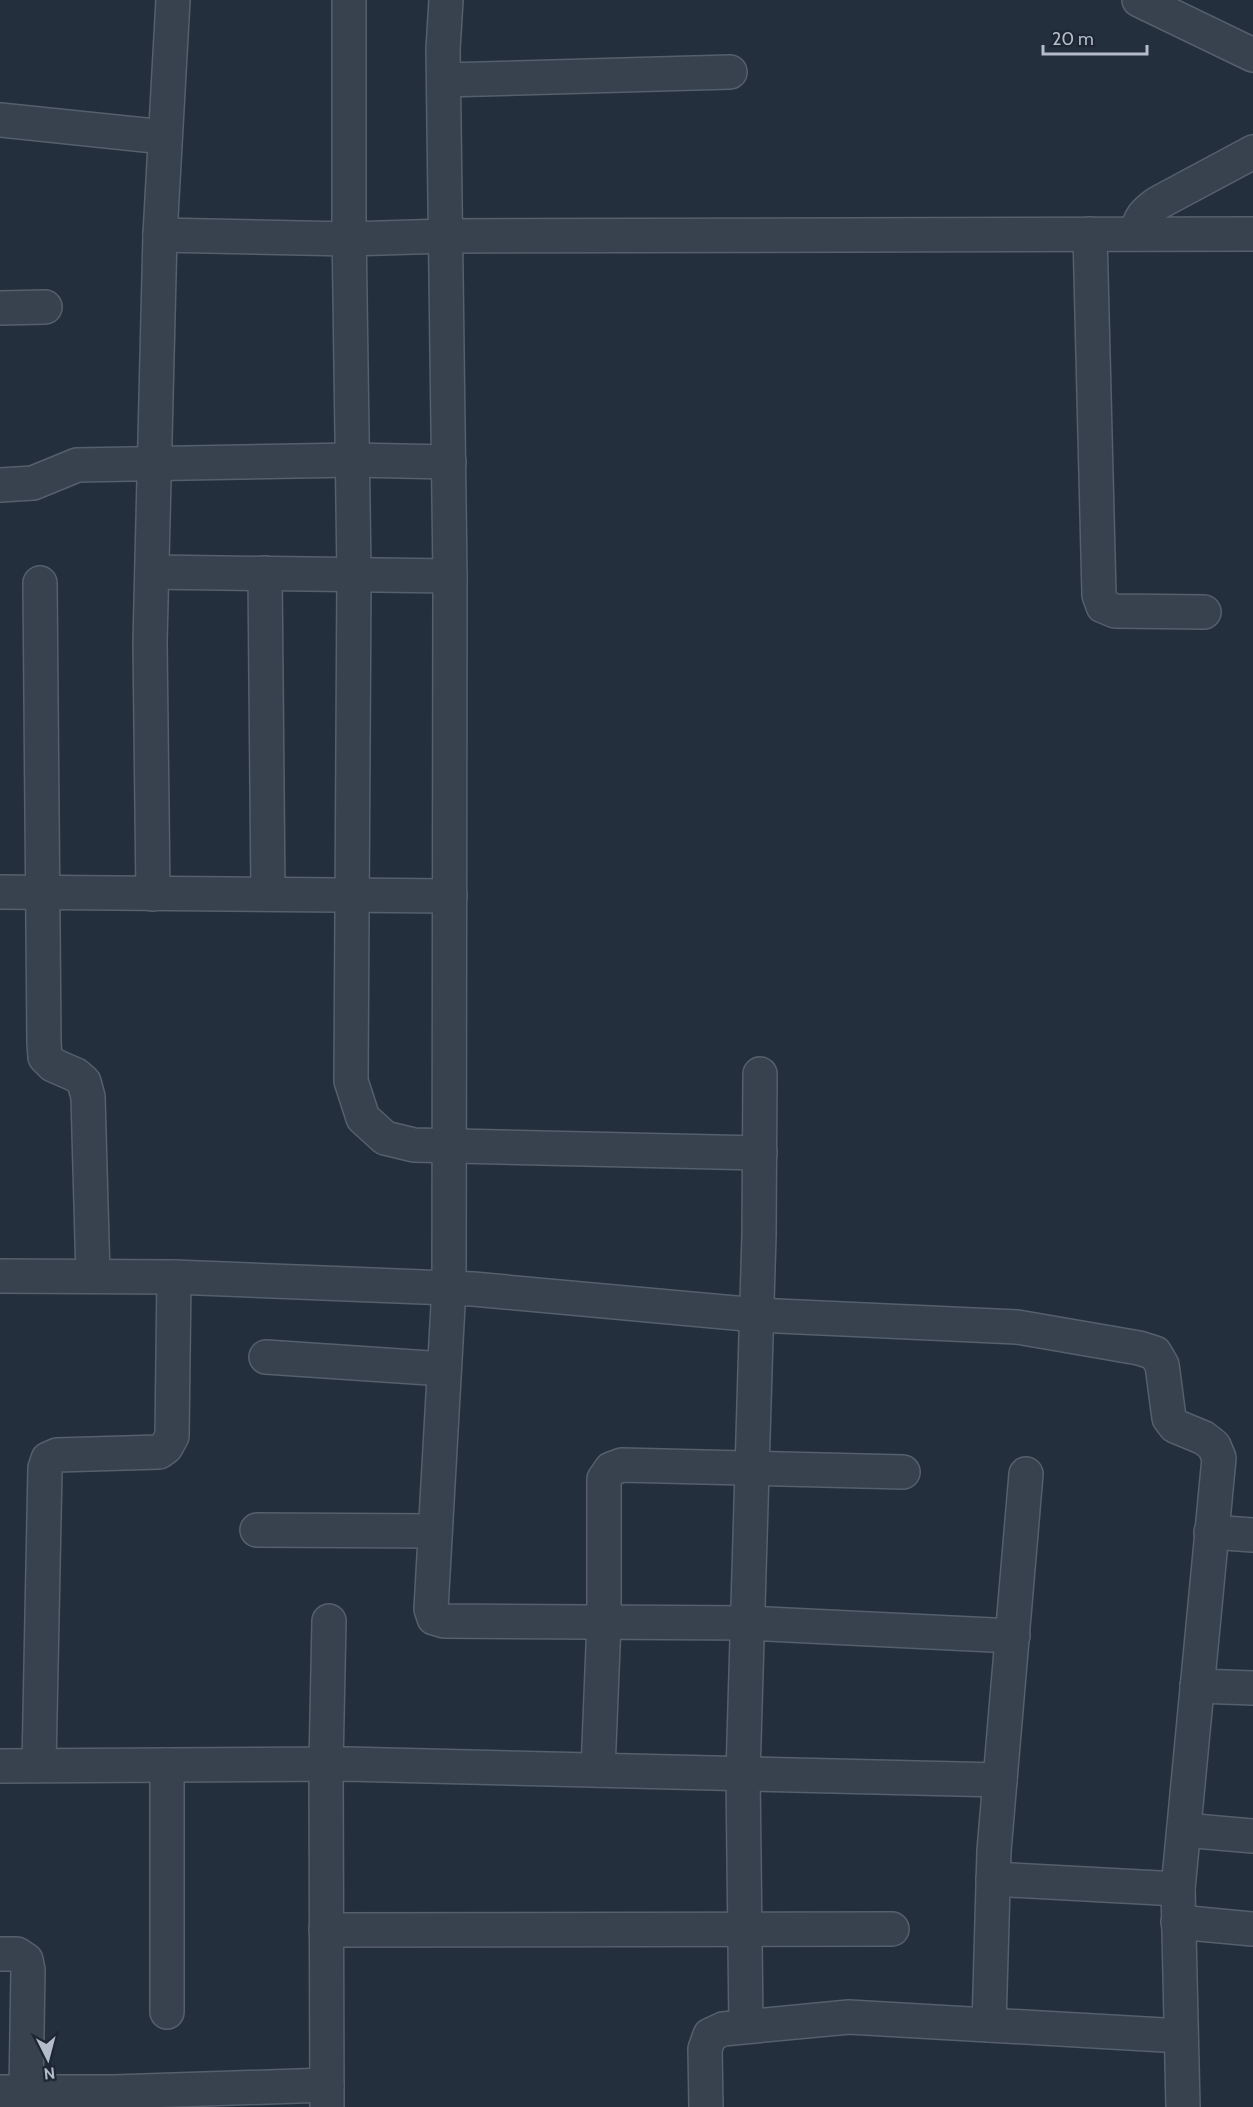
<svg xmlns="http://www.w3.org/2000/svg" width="1253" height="2107" viewBox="0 0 1253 2107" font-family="Cabin,sans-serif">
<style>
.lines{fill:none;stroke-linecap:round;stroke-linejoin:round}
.minor-casing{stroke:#565f6c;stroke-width:36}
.minor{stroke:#38414e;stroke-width:33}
</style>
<rect width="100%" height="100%" fill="#242f3e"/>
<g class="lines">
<defs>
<g id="minor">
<polyline points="349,0 349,227 354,574 351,1081 363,1118 385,1138 414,1145 760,1153"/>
<polyline points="446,0 443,49 450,576 449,1288 431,1609 434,1618 444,1621 748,1623 1013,1636"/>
<polyline points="1139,0 1253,55"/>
<polyline points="444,80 730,72"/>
<polyline points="0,120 164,137"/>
<polyline points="1090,234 1099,595 1103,606 1115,611 1204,612"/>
<path d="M1137 234C1139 218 1145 212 1158 203L1253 152"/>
<polyline points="160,235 349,239 446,236 1252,234"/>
<polyline points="0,308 45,307"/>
<polyline points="0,485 33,483 77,465 353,460 449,462"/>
<polyline points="152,572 450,576"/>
<polyline points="265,573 268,894"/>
<polyline points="40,583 44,1043 45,1057 53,1065 76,1075 84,1082 88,1097 93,1276"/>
<polyline points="0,892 450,896"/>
<polyline points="153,894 150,642 160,235 173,0"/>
<polyline points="0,1276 174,1277 473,1289 757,1315 1017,1327 1139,1348 1155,1353 1162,1365 1169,1418 1175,1426 1204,1438 1214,1446 1219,1458 1178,1889 1183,2107"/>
<polyline points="266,1357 444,1369"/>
<polyline points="257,1530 435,1531"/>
<polyline points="1211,1532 1253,1535"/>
<polyline points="1197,1686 1253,1688"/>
<polyline points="39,1765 45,1468 48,1459 57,1455 159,1452 166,1447 172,1436 174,1277"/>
<polyline points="0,1766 346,1764 1000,1780"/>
<polyline points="598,1770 604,1622 604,1479 611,1469 622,1465 903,1472"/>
<polyline points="1184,1830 1253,1836"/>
<polyline points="993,1879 1178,1889"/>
<polyline points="1178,1922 1253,1929"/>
<polyline points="326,1930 892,1929"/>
<polyline points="0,1954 17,1954 26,1960 28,1970 26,2092"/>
<polyline points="167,2012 167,1765"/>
<polyline points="989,2025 994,1851 1026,1474"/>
<polyline points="746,2026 743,1774 759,1235 760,1074"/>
<polyline points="0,2092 114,2092 327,2085"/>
<polyline points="327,2107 326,1764 329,1621"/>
<polyline points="706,2107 705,2049 710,2035 723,2029 849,2017 1181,2036"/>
</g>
</defs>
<use href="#minor" class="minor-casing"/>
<use href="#minor" class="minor"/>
</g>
<g transform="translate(48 2059) rotate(174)" stroke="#1d2633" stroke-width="4.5" paint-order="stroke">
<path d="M0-4.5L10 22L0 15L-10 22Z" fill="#b4bcc9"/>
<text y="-9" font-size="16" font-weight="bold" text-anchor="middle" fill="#b4bcc9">N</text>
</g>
<path d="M1043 45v9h104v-9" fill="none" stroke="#b4bcc9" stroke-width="3"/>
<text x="1052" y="45" font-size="18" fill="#b4bcc9" stroke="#1d2633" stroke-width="4.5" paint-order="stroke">20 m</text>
</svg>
